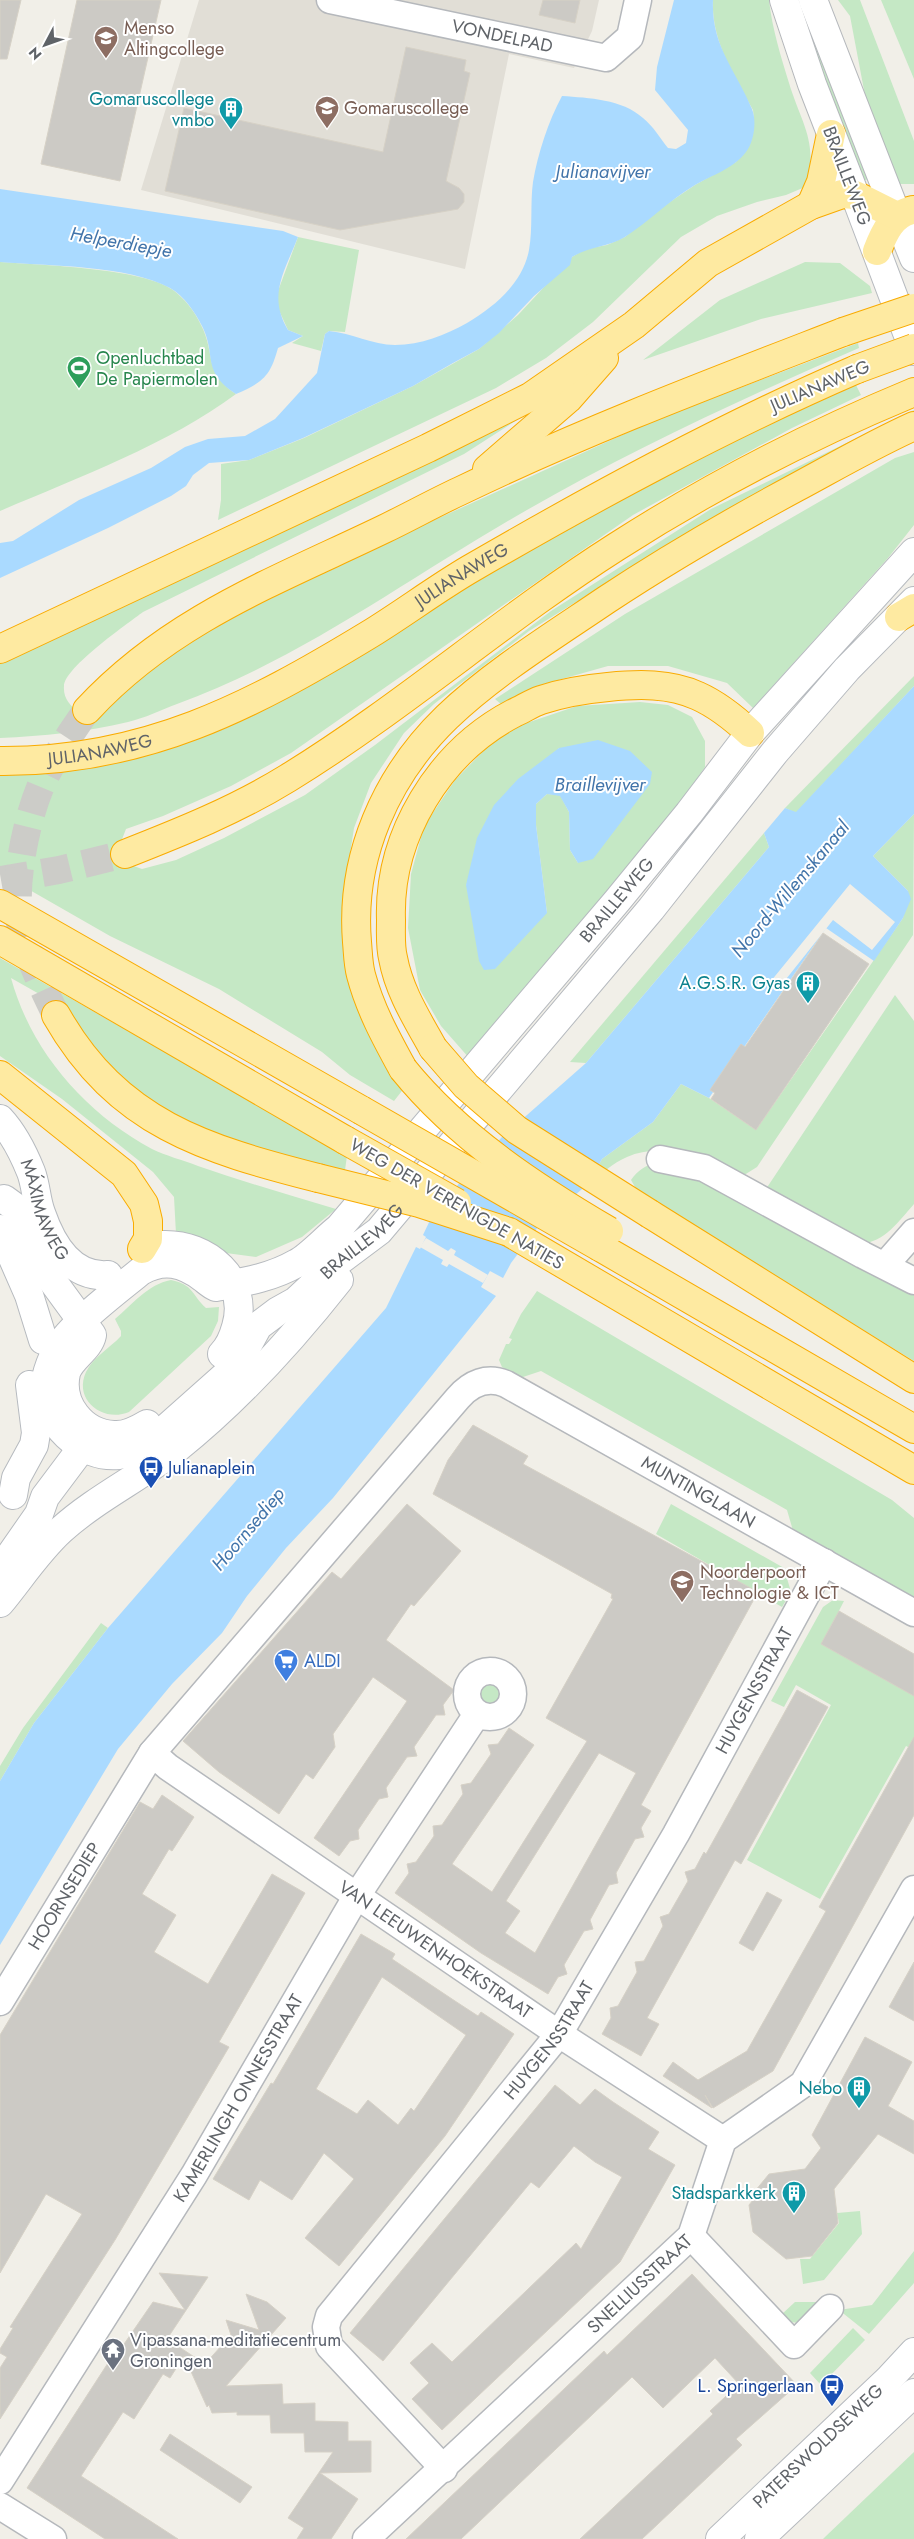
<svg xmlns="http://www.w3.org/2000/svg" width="914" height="2539" viewBox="0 0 914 2539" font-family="Jost,sans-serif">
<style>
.education{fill:#e1ded6}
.green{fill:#c5e8c5;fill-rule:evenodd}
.water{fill:#aadaff}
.pier{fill:#f1efe8}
.building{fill:#cccac5;stroke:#d6d1c6;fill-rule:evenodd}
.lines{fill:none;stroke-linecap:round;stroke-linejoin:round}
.trunk-tunnel{stroke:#ccccc8;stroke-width:28;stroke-dasharray:28 14;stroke-linecap:butt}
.minor-casing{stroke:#b5b8bc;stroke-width:29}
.tertiary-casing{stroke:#b5b8bc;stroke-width:30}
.secondary-casing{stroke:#b6babf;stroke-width:30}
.trunk-casing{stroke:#f9ab00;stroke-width:30}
.minor{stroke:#fff;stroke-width:26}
.tertiary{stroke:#fff;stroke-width:28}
.secondary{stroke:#fff;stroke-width:28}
.trunk{stroke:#feeaa1;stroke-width:28}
.trunk-bridge-casing{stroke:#f9ab00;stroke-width:30;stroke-linecap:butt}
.trunk-bridge{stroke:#feeaa1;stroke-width:28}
.labels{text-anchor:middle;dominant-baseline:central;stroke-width:4;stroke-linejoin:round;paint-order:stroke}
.education-label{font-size:18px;fill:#785e54;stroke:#fff;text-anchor:start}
.street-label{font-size:18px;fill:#5f6368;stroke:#fff}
.culture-label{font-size:18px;fill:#0d838f;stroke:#fff;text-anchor:end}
.leisure-label{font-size:18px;fill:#27864d;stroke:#fff;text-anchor:start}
.transit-label{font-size:18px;fill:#164399;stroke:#fff;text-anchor:start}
.shop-label{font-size:18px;fill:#366cbe;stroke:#fff;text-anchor:start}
.worship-label{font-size:18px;fill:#5b616d;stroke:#fff;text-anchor:start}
.water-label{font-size:19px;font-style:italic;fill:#4174aa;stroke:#fff}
</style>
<rect width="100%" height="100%" fill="#f1efe8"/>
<polygon class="education" points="199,0 599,0 592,31 574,68 509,54 465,269 141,190"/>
<g class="green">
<path d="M713 0H769C772 28 781 57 789 83 801 123 820 144 805 187L786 195 757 202 717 216 681 237 593 322 546 358 496 388 218 520 221 500V464L249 460 304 438 413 386 479 349 518 315 572 257 585 249 607 245 625 237 652 214 695 185 736 162 754 119 753 110C734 75 711 41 713 0Z"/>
<polygon points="795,0 808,0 876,176 863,181"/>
<polygon points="838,0 860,0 914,141 914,184 894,184 871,127 850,16"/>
<polygon points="881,0 914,0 914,79"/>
<polygon points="298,237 359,250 345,332 329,331 325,334 321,351 292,343 303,336 288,330 277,306 278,291"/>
<path d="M0 262C41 265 142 268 173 290 185 299 195 312 201 325 216 354 203 372 236 394 169 444 77 478 0 511Z"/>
<polygon points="805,262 840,263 870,286 872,293 761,319 643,360 720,300"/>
<path d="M858 343 859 348C743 398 629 451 520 514 407 579 301 659 177 704 161 710 145 718 128 722 86 732 43 736 0 738V657L515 414 520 418 464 454 143 612C127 624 65 667 64 686 63 698 70 706 79 712L128 684 195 639 282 589 653 421Z"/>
<polygon points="855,383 861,395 792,428 633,515 291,753 231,786 163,816 126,829 119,847 131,865 142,869 176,860 224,838 305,795 375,745 551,611 711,509 914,410 914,416 623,573 529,631 434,704 404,733 371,783 354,828 344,893 346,950 405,1087 394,1101 350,1075 322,1052 219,989 110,936 0,873 0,773 29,775 94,767 192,741 292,690 469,582 681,463"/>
<polygon points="914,452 914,525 888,558 753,708 727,683 668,666 608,666 537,686 502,705 495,699 625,614 895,458"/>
<polygon points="914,676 914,686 796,813 785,808"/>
<path d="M640 702 668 705 692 717 705 741V767L658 836 470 1059 441 1026 420 990 408 928 411 874 424 826 455 780 503 731 577 706ZM559 748 578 863 570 850 569 812 560 795 547 794 536 804V825L547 913 466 885Z"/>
<path d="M914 814 913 935 757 1167 741 1177C705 1162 667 1140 627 1157 613 1163 601 1174 589 1183L602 1159 653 1122 681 1084 709 1098 756 1130 903 918 908 891 873 856Z"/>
<polygon points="764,833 769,847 586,1063 570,1062"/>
<path d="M0 958 347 1156 345 1170 250 1147 177 1117 125 1083 112 1071 64 1008 11 978C31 1051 85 1113 152 1149 166 1156 183 1160 198 1166 244 1182 290 1195 336 1209L302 1237 256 1257 226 1253 176 1234 174 1197 153 1172 62 1099 0 1056Z"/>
<path d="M895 995 914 1021V1204C898 1222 885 1242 860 1244L764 1192Z"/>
<path d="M657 1162 704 1181 896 1287 914 1290V1361L638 1192 631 1180C638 1170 645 1166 657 1162Z"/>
<path d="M171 1280C194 1285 191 1294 206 1308L219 1307 218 1321 211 1336 129 1412C103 1423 73 1400 86 1372 93 1357 110 1348 121 1336V1331L115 1319C132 1305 148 1284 171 1280Z"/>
<polygon points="537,1291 892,1500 914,1518 914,1602 794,1534 787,1510 541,1371 520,1378 502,1367 499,1360 506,1344 509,1344 512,1339 509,1338 521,1314"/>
<polygon points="671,1504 784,1568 791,1592 782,1607 656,1534"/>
<polygon points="833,1600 844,1601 822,1644 914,1695 914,1750 906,1746 820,1899 747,1860 831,1705 796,1685 784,1707 771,1701 823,1607"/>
<polygon points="101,1623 108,1628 34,1723 0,1781 0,1766 23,1728"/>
<circle cx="491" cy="1694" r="16"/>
<polygon points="860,2211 862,2234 824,2280 803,2284 800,2259 810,2259 839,2223 837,2213"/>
<polygon points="914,2251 914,2283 869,2334 839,2310 872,2305"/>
<polygon points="795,2302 818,2302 799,2323 790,2322 781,2315"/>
<polygon points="853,2328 865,2340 821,2385 810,2373"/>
<polygon points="914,2452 914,2539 823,2539 825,2537"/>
</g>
<g class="water">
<path d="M674 0H713C711 46 736 70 752 109 757 121 754 142 746 152 733 169 712 175 695 185 670 200 648 222 625 237 608 247 590 246 572 257L570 265 534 296 499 333 479 349 453 363 413 386 303 438 249 460 209 463 193 475 186 486 171 496 108 528 0 578V543L13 541 79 500 151 468 185 447 208 439 245 436 275 419 317 373 325 334 329 331C352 333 372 345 395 345 421 345 445 335 467 323 494 307 523 283 529 250 533 228 530 204 533 182 538 153 548 122 562 96 589 98 622 99 643 118 653 126 660 138 668 148L676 149 686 143 688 130 655 90 657 67Z"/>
<path d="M0 189 283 231 298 237C285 271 267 295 288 330L303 336 278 348C270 377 263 382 236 394 201 371 217 356 202 326 195 312 184 296 170 288 128 265 48 266 0 262Z"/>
<polygon points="914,686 914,814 873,856 908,891 911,899 903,918 874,961 826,928 709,1098 681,1084 653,1122 602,1159 589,1183 538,1227 511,1263 503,1278 490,1271 481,1287 496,1296 333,1498 286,1548 247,1596 222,1633 172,1684 118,1749 0,1945 0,1781 34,1723 108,1628 386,1308 416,1247 420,1249 426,1237 423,1235 432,1216 462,1180 502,1137 586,1063 769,847 764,833 785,808 796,812"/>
<polygon points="598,740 630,751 652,772 650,784 593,859 578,863 570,850 569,812 560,796 547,794 536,804 536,825 547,913 495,969 484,970 479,961 466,885 477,838 494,805 518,779 559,748"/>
</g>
<g class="pier">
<polygon points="850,884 895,922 872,950 833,920 779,988 771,981"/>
<polygon points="426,1238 448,1251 451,1248 456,1251 454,1255 488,1275 483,1283 449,1264 447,1267 441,1264 443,1260 420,1247"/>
</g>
<g class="building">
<polygon points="0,0 21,0 7,59 0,59"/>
<polygon points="77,0 161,0 120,181 41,164"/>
<polygon points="543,0 580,0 575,23 539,15"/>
<polygon points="406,47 466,60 464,71 470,73 446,181 459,188 464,194 464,202 458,209 340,230 165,191 184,108 383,152"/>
<polygon points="823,933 869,964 756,1130 711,1099 715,1093 710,1090 741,1044 745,1047"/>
<path d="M473 1425 528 1456 523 1464 758 1592 641 1805 651 1811 641 1828 644 1837 635 1839 616 1873 618 1883 609 1885 590 1920 593 1929 584 1931 564 1965 567 1974 558 1977 548 1994 481 1953 395 1893 409 1873 407 1864 416 1862 434 1836 433 1826 442 1825 463 1794 461 1785 471 1783 491 1754 488 1745 498 1744 509 1728 534 1745 452 1864 492 1892 587 1741 546 1718 613 1599 611 1598 612 1594 433 1494 448 1460ZM599 1753 636 1773 535 1953 505 1933 520 1911 506 1901Z"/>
<polygon points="407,1504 461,1551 414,1606 411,1604 386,1640 454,1690 443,1705 445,1715 436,1715 414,1747 417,1756 407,1757 386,1788 388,1797 379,1799 358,1830 359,1839 350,1841 339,1856 314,1838 407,1701 373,1677 333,1734 335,1747 313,1779 306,1774 279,1814 219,1772 183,1741 332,1572 341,1579"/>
<polygon points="839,1611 914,1654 914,1696 821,1644"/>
<polygon points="797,1690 828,1707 741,1864 735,1860 647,2018 659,2024 641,2056 602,2034 611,2018 610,2008 618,2006 637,1972 635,1962 644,1961 663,1926 660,1917 669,1914 688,1881 685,1872 695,1869 704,1852 706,1854"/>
<polygon points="914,1737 914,1815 773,2071 713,2108 705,2095 712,2108 663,2076 673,2062 698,2080 747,2051 826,1911 819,1907"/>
<polygon points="162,1795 194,1817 172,1851 169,1849 142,1894 176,1915 154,1952 208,1984 272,1874 305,1893 219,2042 229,2047 115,2240 0,2419 0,2368 7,2357 0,2353 0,2349 13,2328 10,2327 82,2214 46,2194 0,2273 0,2035 140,1802 153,1809"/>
<polygon points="767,1892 782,1900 753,1951 739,1943"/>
<path d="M361 1934 395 1954 392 1959 455 2001 478 2016 481 2012 514 2034 445 2136 339 2266 305 2238 354 2179 324 2153 292 2200 260 2180 249 2200 213 2179 271 2083 273 2084ZM382 1977 466 2035 414 2111 411 2108 398 2125 368 2100 357 2114 316 2089Z"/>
<polygon points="914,1962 914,2021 889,2007"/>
<polygon points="865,2037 912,2062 888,2106 914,2121 914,2154 878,2134 834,2189 838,2223 812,2256 786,2259 753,2232 749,2205 753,2200 751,2196 769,2174 805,2169 821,2148 812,2135"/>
<polygon points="555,2085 580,2105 595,2089 613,2102 659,2132 648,2149 675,2165 620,2262 442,2430 412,2399 429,2383 410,2363 432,2343 452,2362 576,2243 581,2249 622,2177 595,2162 574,2146 539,2188 531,2182 383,2361 350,2333"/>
<polygon points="159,2273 208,2277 167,2339 205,2364 231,2335 226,2320 259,2330 246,2294 267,2302 286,2318 226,2386 282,2384 283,2404 315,2403 315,2421 348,2422 348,2441 371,2441 371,2472 320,2473 358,2499 331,2539 297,2539 304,2528 288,2518 333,2452 305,2452 304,2433 271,2433 270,2415 237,2415 237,2412 212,2413 209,2405 207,2407 184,2356 170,2378 163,2374 134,2419 123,2412 81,2476 178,2539 105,2539 27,2488 119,2346 122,2347 153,2302 185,2310"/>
<polygon points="692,2274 797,2385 736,2439 742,2445 642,2539 580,2539 713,2414 710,2411 739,2384 715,2358 663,2408 632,2377 461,2539 406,2539 604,2351 607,2355"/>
<polygon points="170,2434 252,2487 240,2503 160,2450"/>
</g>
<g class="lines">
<g class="trunk-tunnel">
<polyline points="1,880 59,870 125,854"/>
<path d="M56 1015C42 986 27 955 20 923 12 886 27 815 43 781 55 756 71 733 87 710"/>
</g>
<defs>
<g id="minor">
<path id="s1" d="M330 0 606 58 630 37 638 0"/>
<polyline points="660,1159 704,1168 863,1255 914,1281"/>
<polyline points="885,1265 914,1232"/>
<circle cx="490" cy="1694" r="23"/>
<path id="s2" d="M152 1753 168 1767 559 2034 723 2140"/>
<path id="s3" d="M0 2002 152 1753 458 1398C471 1383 487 1376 506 1384L914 1613"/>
<polyline points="691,2236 794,2345 830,2308"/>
<path id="s4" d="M444 2469 329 2346 326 2327 329 2316 559 2034 676 1834 824 1562"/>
<path id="s5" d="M0 2481 194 2175 356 1897 477 1714"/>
<polyline points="0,2506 53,2539"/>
<path id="s6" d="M366 2539 691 2236 723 2140 803 2084 914 1889"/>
</g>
<g id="tertiary">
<polyline points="784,0 812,84 855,195"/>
<polyline points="813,0 897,216"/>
</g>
<g id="secondary">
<polyline points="855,195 914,351"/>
<polyline points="897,216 914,258"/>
<path id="s7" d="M914 552 750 733 689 813 617 901 339 1228C326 1238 310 1256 297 1263 271 1278 244 1282 216 1287 211 1285 207 1281 203 1278 183 1263 164 1258 141 1271 118 1290 65 1329 54 1355 50 1364 46 1375 45 1384 43 1423 81 1459 119 1455 131 1453 143 1446 153 1440L225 1376 239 1361 258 1326 278 1311 296 1301 339 1261 379 1231 651 909 775 752 847 669 914 601"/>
<path id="s8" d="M0 1119C14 1134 23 1152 31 1172 36 1185 36 1200 41 1213 52 1245 71 1278 108 1275"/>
<path d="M4 1199 15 1207 35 1257 92 1335C89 1350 70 1358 66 1373 59 1404 83 1434 114 1435 126 1436 137 1430 147 1424"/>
<polyline points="0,1229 29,1295 43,1340"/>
<path d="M162 1245C207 1243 250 1280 236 1327 233 1338 230 1346 222 1354"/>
<polyline points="13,1495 16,1478 34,1445 36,1433 30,1385"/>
<polyline points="0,1570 39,1514 45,1497 78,1453 97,1438"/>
<path d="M0 1603C20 1579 37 1552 61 1530 95 1499 139 1478 176 1449 236 1401 291 1341 339 1280"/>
<path id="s9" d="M720 2539 888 2380 914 2352"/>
<polyline points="759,2539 914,2393"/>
</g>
<g id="trunk">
<polyline points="811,205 821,182 831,134"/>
<path d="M877 251C884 233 892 214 913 210"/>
<polyline points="487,469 568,399 604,358"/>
<polyline points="899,617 914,608"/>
<polyline points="0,649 428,448 530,397 634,325 708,263 811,205 842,194 855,195 897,216"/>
<path d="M87 710C170 620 276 581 384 529 409 517 434 503 460 491 584 431 714 382 843 332"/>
<path id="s10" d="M0 761C144 762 250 707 370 634 404 613 436 589 470 569 596 496 723 427 857 369"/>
<path d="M125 854C181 832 236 810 288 778 402 708 503 619 616 547 711 486 810 435 914 392"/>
<polyline points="0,904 361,1110"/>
<polyline points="0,940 345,1140"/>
<path d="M56 1015C118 1124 205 1149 318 1178"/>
<path d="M433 1048C417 1019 399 991 393 958 390 946 391 932 391 920 388 836 439 752 514 713 523 709 532 703 541 700 562 693 586 689 608 687 638 684 670 683 698 696 718 705 734 718 750 733"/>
<path d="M403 1069C386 1038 370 1009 361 975 358 964 358 952 357 942 350 857 386 776 447 717 493 673 553 636 606 600 668 559 732 522 797 487 836 466 874 444 914 426"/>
<polyline points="0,1075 124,1174 144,1204 148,1221 148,1239 142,1249"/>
<polyline points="650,1214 914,1379"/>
<polyline points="509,1232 914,1470"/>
<polyline points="600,1247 914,1429"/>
</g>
</defs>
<use href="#minor" class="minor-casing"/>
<use href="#tertiary" class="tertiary-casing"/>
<use href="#secondary" class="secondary-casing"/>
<use href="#trunk" class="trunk-casing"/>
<use href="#minor" class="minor"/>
<use href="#tertiary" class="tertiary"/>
<use href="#secondary" class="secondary"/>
<use href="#trunk" class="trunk"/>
<defs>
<g id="trunk-bridge">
<polyline points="843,332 914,308"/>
<polyline points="857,369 914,348"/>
<polyline points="433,1048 466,1086 517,1130 650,1214"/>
<path d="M403 1069C458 1137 534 1187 609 1231"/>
<polyline points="361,1110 600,1247"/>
<polyline points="345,1140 457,1203"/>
<polyline points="318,1178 419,1203 509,1232"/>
</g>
</defs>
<use href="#trunk-bridge" class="trunk-bridge-casing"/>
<use href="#trunk-bridge" class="trunk-bridge"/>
</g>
<defs>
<symbol id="school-pin" viewBox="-11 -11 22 30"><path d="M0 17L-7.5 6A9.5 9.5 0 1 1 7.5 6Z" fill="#8d6e63" stroke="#fff"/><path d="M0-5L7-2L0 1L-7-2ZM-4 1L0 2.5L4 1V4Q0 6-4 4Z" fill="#fff"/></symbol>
<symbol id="building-pin" viewBox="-11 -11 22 30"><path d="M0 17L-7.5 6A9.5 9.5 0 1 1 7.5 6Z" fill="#0f9aa8" stroke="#fff"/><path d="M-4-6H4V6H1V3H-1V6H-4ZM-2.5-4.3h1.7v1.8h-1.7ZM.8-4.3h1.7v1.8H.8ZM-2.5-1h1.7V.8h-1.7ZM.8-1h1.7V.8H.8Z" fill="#fff"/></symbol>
<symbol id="stadium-pin" viewBox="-11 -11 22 30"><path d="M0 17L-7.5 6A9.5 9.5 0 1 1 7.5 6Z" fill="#2e9e5b" stroke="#fff"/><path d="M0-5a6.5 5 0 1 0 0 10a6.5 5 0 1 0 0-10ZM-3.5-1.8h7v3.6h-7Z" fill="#fff"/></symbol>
<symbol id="bus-pin" viewBox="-11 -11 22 30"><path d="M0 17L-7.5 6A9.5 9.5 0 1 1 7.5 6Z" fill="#1a4fb4" stroke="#fff"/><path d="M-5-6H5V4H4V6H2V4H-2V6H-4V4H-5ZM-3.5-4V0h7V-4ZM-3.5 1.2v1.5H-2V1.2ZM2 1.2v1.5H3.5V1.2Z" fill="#fff"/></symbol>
<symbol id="university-pin" viewBox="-11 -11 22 30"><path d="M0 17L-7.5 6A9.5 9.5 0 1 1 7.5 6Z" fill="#8d6e63" stroke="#fff"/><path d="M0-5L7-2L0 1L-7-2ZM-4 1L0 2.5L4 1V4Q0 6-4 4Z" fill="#fff"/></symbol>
<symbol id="supermarket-pin" viewBox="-11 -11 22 30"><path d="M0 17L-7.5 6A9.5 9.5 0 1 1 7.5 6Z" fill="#3f7fe0" stroke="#fff"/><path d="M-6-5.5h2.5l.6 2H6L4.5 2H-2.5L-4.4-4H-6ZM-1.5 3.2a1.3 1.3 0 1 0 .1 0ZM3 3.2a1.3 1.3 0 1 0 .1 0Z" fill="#fff"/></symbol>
<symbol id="temple-pin" viewBox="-11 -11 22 30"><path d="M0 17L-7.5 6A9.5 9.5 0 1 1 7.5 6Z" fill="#6b7280" stroke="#fff"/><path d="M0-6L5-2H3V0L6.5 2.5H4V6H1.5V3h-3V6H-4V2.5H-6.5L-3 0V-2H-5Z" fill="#fff"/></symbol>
</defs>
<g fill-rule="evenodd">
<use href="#school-pin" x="92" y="24" width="28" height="38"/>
<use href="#school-pin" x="313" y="94" width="28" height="38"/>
<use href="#building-pin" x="217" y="95" width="28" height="38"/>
<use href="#stadium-pin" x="65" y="354" width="28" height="38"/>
<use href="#building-pin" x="794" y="969" width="28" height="38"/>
<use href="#bus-pin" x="137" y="1454" width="28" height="38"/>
<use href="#university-pin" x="668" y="1568" width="28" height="38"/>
<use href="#supermarket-pin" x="272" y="1647" width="28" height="38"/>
<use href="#building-pin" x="845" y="2074" width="28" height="38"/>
<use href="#building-pin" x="780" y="2179" width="28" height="38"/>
<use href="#temple-pin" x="99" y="2336" width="28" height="38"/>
<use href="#bus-pin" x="818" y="2372" width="28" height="38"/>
</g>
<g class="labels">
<g class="education-label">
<text x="124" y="28">Menso<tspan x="124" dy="21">Altingcollege</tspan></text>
<text x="344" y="108">Gomaruscollege</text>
<text x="700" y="1572">Noorderpoort<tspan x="700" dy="21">Technologie &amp; ICT</tspan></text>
</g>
<g class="street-label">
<text stroke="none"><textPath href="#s1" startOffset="176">VONDELPAD</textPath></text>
<text transform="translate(847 176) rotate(69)">BRAILLEWEG</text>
<text transform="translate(820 386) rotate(-23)">JULIANAWEG</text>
<text stroke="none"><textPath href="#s10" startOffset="506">JULIANAWEG</textPath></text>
<text stroke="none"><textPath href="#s10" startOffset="101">JULIANAWEG</textPath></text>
<text transform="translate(617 900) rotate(-50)">BRAILLEWEG</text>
<text transform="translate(457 1204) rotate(30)">WEG DER VERENIGDE NATIES</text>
<text stroke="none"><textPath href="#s8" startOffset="102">MÁXIMAWEG</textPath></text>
<text stroke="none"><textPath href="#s7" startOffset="1706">BRAILLEWEG</textPath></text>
<text stroke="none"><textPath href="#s3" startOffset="1035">MUNTINGLAAN</textPath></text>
<text stroke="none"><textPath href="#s4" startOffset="958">HUYGENSSTRAAT</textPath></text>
<text stroke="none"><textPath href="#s3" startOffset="124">HOORNSEDIEP</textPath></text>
<text stroke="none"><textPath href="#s2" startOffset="345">VAN LEEUWENHOEKSTRAAT</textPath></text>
<text stroke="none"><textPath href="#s4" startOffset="552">HUYGENSSTRAAT</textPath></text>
<text stroke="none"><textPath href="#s5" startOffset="451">KAMERLINGH ONNESSTRAAT</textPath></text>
<text stroke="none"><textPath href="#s6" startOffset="374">SNELLIUSSTRAAT</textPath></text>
<text stroke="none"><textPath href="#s9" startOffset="135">PATERSWOLDSEWEG</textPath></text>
</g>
<g class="culture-label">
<text x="214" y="99">Gomaruscollege<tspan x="214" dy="21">vmbo</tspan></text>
<text x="790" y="983">A.G.S.R. Gyas</text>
<text x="842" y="2088">Nebo</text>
<text x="776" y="2193">Stadsparkkerk</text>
</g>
<g class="leisure-label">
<text x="96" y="358">Openluchtbad<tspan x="96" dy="21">De Papiermolen</tspan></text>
</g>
<g class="transit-label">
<text x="168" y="1468">Julianaplein</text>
<text x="814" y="2386" text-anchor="end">L. Springerlaan</text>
</g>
<g class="shop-label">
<text x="304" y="1661">ALDI</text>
</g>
<g class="worship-label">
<text x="130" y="2340">Vipassana-meditatiecentrum<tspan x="130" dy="21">Groningen</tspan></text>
</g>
<g class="water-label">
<text x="603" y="171">Julianavijver</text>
<text transform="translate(121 242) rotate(10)">Helperdiepje</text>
<text x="600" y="784">Braillevijver</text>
<text transform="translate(790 889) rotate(-50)">Noord-Willemskanaal</text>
<text transform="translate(248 1529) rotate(-50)">Hoornsediep</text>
</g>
</g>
<g transform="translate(45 45) rotate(229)" stroke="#ffffff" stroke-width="4" paint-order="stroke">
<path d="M0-4L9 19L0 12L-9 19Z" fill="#5f6368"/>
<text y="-8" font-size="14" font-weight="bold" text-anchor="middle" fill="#5f6368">N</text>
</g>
</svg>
